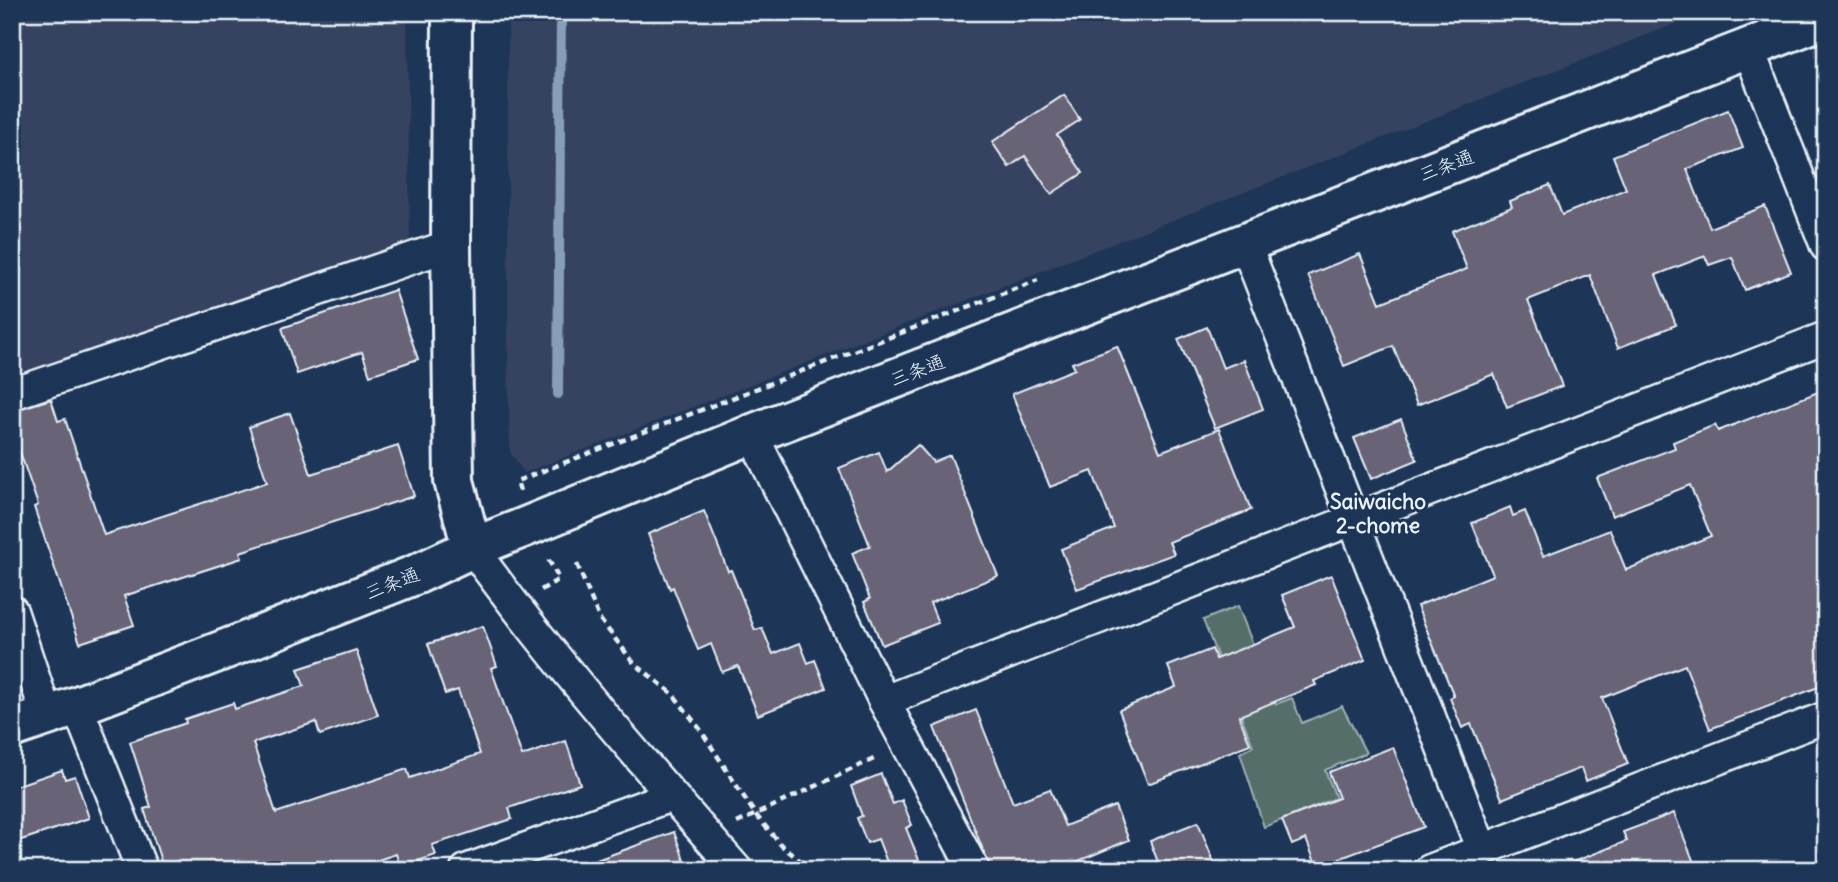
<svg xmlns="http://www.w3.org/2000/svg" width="1838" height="882" viewBox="0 0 1838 882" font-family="Delius,'Klee One',sans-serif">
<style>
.built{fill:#344360}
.green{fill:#576e6a;stroke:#a0b0b1;stroke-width:2}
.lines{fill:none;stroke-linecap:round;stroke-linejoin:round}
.stream{stroke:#879eb7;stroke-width:10}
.building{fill:#686476;stroke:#e8f1f8;stroke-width:2}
.street-casing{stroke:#e8f1f8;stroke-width:35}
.secondary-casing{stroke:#e8f1f8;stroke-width:44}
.path{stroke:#e8f1f8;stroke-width:4.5;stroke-dasharray:7 5;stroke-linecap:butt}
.street{stroke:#1d3557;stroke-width:30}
.secondary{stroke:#1d3557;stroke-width:38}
.labels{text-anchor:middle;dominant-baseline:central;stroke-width:6;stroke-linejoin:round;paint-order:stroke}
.street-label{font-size:19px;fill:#e8f1f8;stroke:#1d3557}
.neighbourhood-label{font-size:21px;font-weight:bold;fill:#e8f1f8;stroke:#1d3557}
</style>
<rect width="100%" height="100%" fill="#1d3557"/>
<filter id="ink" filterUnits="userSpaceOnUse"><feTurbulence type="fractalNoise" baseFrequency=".0143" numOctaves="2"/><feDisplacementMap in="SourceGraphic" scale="14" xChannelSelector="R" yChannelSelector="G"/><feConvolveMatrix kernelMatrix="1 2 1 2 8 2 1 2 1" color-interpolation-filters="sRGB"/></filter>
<g filter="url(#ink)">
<g class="built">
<polygon points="12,12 407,12 410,244 12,375"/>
<polygon points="508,12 1706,12 524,473 510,452 508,360"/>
</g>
<polygon class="green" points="1238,606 1276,704 1292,698 1302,723 1342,706 1366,753 1325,770 1336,798 1264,827 1240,753 1253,746 1203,620"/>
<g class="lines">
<polyline class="stream" points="558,394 561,12"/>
</g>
<g class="building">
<polygon points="1064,95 1080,120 1057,135 1083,173 1051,194 1025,156 1009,167 992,142"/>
<polygon points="1728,110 1743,148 1687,169 1710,228 1765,206 1791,272 1745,290 1732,257 1709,265 1705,256 1656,275 1676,325 1618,348 1590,275 1528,300 1562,386 1507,407 1494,374 1417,405 1393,346 1344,366 1308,275 1360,254 1380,303 1467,269 1452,231 1512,207 1510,201 1550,185 1562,215 1626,189 1613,156"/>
<polygon points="395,290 418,359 370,375 362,352 297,374 282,328"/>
<polygon points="1207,327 1223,368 1244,360 1263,409 1215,428 1178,339"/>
<polygon points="1117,346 1160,452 1219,429 1251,510 1169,542 1174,554 1077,589 1061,549 1114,528 1092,471 1050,487 1012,394 1075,369 1072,363"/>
<polygon points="1826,389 1826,684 1710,729 1685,665 1602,698 1628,764 1586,781 1581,768 1502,799 1471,724 1462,728 1450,698 1454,696 1417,606 1493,575 1472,523 1510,507 1513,516 1525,511 1543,556 1610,530 1626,570 1711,536 1690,485 1612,516 1597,478 1675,448 1673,442 1715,425 1718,431"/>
<polygon points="51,399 58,421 65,419 104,535 267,482 249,427 290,413 311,474 398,446 414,496 240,552 242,558 124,596 134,625 80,643 34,507 38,505 12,429 12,411"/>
<polygon points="1401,419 1417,460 1371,479 1354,438"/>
<polygon points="918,445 933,462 950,455 998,576 930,603 938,623 882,645 864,602 870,599 852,553 870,546 839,468 879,452 887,472"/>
<polygon points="704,511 728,571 731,570 755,630 762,628 773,654 800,643 808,663 815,660 826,688 758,715 738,666 722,672 711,644 698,650 673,587 670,589 648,534"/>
<polygon points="1331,575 1365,660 1314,681 1316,685 1239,716 1250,744 1148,784 1119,710 1176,687 1168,666 1212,649 1216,659 1295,627 1282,595"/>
<polygon points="483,626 497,666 491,668 522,756 566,741 580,784 509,808 512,819 432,845 436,855 400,867 396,854 348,870 164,870 144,809 151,807 130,742 186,723 185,719 233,703 235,709 304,686 298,669 356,650 378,715 320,735 316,722 253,743 276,813 407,769 410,778 480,754 458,690 445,694 428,644"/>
<polygon points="976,710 1013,803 1050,789 1065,826 1115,806 1129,840 1057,870 991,870 934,727"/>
<polygon points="1393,747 1424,827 1317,867 1306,839 1292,845 1282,820 1339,798 1329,772"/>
<polygon points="62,770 65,779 75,776 89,818 12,843 12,787"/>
<polygon points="881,774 893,804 902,800 912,825 906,828 923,870 890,870 878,839 867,843 857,818 862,816 851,786"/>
<polygon points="1674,813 1697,870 1558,870 1558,868 1627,841 1623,832"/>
<polygon points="1198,822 1217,870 1161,870 1150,841"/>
<polygon points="674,832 688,870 581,870 580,866"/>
</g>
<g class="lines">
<defs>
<g id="street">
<polyline points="1748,48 1826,246"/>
<polyline points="1245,243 1482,850"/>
<polyline points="12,394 451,245"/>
<polyline points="752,434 884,701 974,870"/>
<path d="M472 548C553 660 645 765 737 870"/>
<polyline points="12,611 47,716"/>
<polyline points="884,701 1826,337"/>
<polyline points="77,706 142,870"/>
<polyline points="466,870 671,796"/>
<polyline points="1430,870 1826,717"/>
</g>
<g id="secondary">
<polyline points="452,12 451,245 454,481 472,548"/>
<polyline points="12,728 77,706 239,644 417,574 472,548 530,525 752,434 1826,18"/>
</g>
</defs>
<use href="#street" class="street-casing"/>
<use href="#secondary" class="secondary-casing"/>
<g class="path">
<polyline points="520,491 517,481 1038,280"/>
<polyline points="577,564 599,618 634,663 673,694 700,729 755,814 782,846 812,870"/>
<polyline points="541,590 559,579 547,557"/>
<polyline points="737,823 878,757"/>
</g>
<use href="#street" class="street"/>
<use href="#secondary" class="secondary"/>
</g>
</g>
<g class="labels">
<g class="street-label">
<text transform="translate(1446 165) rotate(-21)">三条通</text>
<text transform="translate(917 370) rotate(-21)">三条通</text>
<text transform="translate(392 583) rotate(-22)">三条通</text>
</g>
<g class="neighbourhood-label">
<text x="1378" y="501">Saiwaicho<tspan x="1378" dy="24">2-chome</tspan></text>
</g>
</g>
<rect width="1838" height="882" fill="none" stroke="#1d3557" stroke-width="42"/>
<rect x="21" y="21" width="1796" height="840" fill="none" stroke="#e8f1f8" stroke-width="2.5" filter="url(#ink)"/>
</svg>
